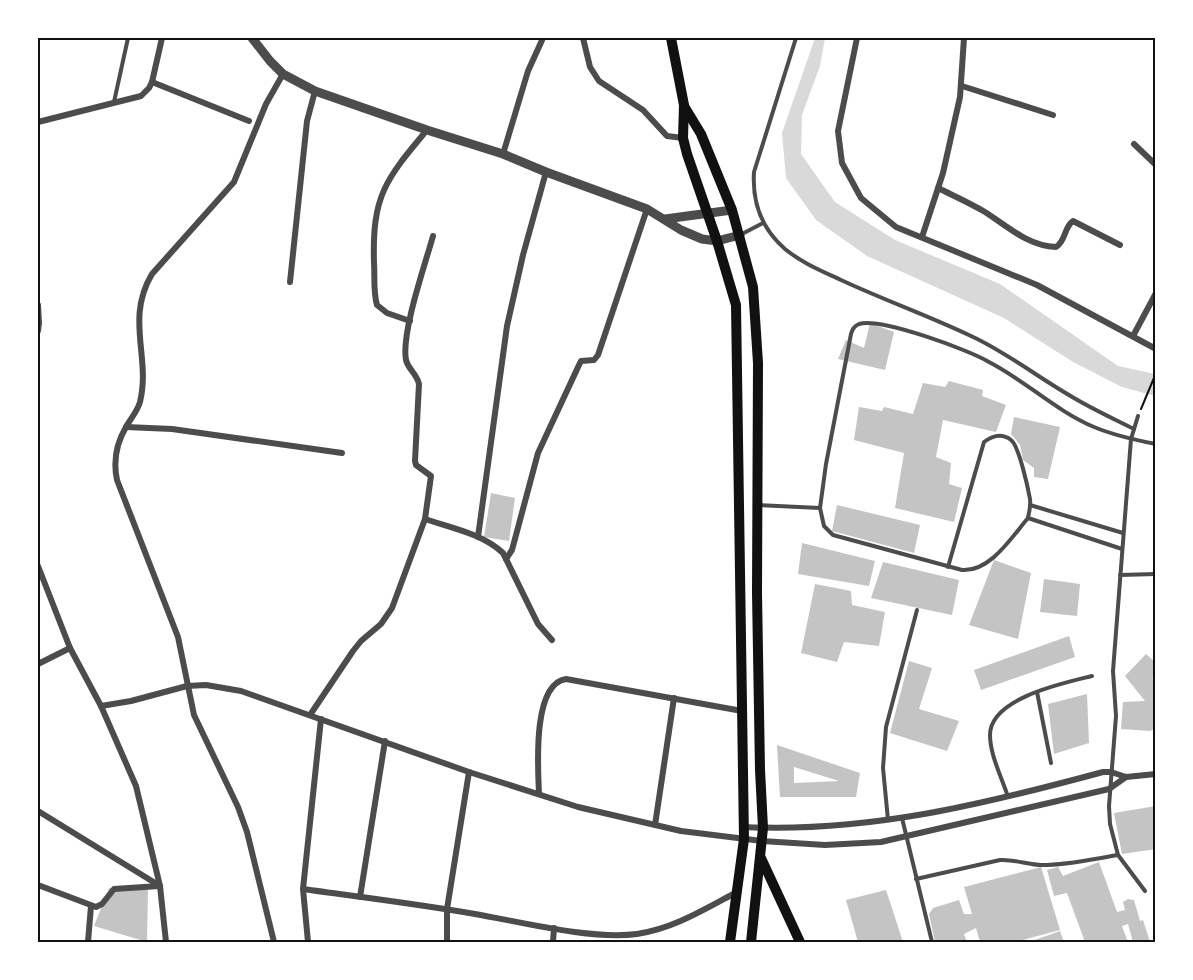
<svg xmlns="http://www.w3.org/2000/svg" width="1193" height="980" viewBox="0 0 1193 980" font-family="Georgia,serif">
<style>
.water{fill:#d9d9d9}
.building{fill:#c4c4c4;fill-rule:evenodd}
.lines{fill:none;stroke-linecap:round;stroke-linejoin:round}
.path{stroke:#111;stroke-width:2}
.service{stroke:#4c4c4c;stroke-width:4}
.minor{stroke:#4c4c4c;stroke-width:6}
.tertiary{stroke:#4c4c4c;stroke-width:9}
.secondary{stroke:#111;stroke-width:10}
.neatline{fill:none;stroke:#111;stroke-width:2}
</style>
<rect width="100%" height="100%" fill="#fff"/>
<polygon class="water" points="815,38 825,38 820,66 802,115 801,154 835,202 895,240 1000,284 1118,366 1155,374 1155,396 1122,387 1073,362 1004,318 867,256 816,220 786,178 782,133"/>
<g class="building">
<polygon points="870,323 894,332 885,370 838,359 846,340 864,348"/>
<polygon points="949,381 983,390 982,396 1006,405 996,432 943,420 936,457 951,463 949,484 962,488 954,522 895,508 904,453 854,440 859,407 882,411 884,407 913,414 923,383 945,387"/>
<polygon points="1014,417 1060,427 1048,479 1034,477 1034,468 1023,460 1020,445 1011,434"/>
<polygon points="491,493 515,498 509,541 484,537"/>
<polygon points="837,505 920,525 914,553 832,531"/>
<polygon points="802,543 875,561 869,586 798,574"/>
<polygon points="994,560 1031,573 1018,639 969,625"/>
<polygon points="883,562 959,580 952,615 871,598"/>
<polygon points="1044,579 1080,584 1077,616 1040,612"/>
<polygon points="815,584 851,591 852,605 885,612 879,646 844,642 837,662 801,653"/>
<polygon points="1069,636 1075,657 981,690 974,670"/>
<polygon points="1146,654 1156,663 1156,675 1151,680 1156,677 1156,728 1150,731 1121,729 1123,702 1145,701 1125,676"/>
<polygon points="909,661 932,668 919,709 959,721 947,751 890,733"/>
<polygon points="1087,694 1089,743 1054,754 1048,704"/>
<path d="M777 745 860 773 856 797H780ZM794 767 839 781 794 783Z"/>
<polygon points="1156,806 1156,849 1122,854 1114,813"/>
<polygon points="1099,862 1117,912 1125,910 1123,902 1128,899 1134,900 1140,921 1143,920 1150,942 1133,942 1128,924 1122,926 1128,942 1085,942 1067,893 1054,896 1047,870 1058,867 1063,876"/>
<polygon points="1041,867 1060,930 1015,942 980,942 976,928 964,934 967,942 935,942 929,914 933,908 959,900 964,914 972,914 964,887"/>
<polygon points="109,888 148,888 147,942 94,926"/>
<polygon points="886,890 903,942 858,942 846,900"/>
<polygon points="1060,931 1064,942 1029,942"/>
</g>
<g class="lines">
<polyline class="path" points="1141,409 1156,373"/>
<g class="service">
<path d="M796 38 754 172C752 203 762 229 785 249 802 263 822 271 841 280 884 300 929 316 971 336 1006 352 1036 376 1069 395 1090 408 1112 418 1134 429"/>
<polyline points="114,102 128,38"/>
<polyline points="740,235 763,223"/>
<polyline points="1138,416 1131,439 1113,671 1116,716 1109,806 1110,824 1118,855 1145,891"/>
<path d="M758 505 820 508 824 526 833 535 962 570C990 572 1011 538 1028 518 1029 512 1031 506 1030 499 1028 488 1019 446 1011 440 1002 433 992 436 984 442L948 567"/>
<polyline points="1030,505 1123,533"/>
<path d="M820 508 826 464 851 334C852 330 854 326 859 324 880 317 969 350 989 362 1026 381 1056 411 1094 427 1113 435 1135 440 1156 444"/>
<polyline points="1028,518 1122,549"/>
<polyline points="1120,575 1156,574"/>
<polyline points="1037,692 1051,763"/>
<path d="M1008 797C1002 778 990 755 990 735 990 698 1064 683 1092 676"/>
<polyline points="902,818 932,942"/>
<polyline points="888,820 883,768 886,727 917,610"/>
<path d="M916 879 1000 860C1015 859 1028 865 1042 865 1068 865 1093 859 1118 855"/>
</g>
<g class="minor">
<polyline points="583,38 590,67 599,81 643,110 667,136 683,138"/>
<polyline points="857,38 838,131 842,163 861,198 896,227 1037,285 1156,349"/>
<polyline points="152,82 249,121"/>
<polyline points="962,86 1053,115"/>
<polyline points="38,122 141,96 149,88 152,82 162,38"/>
<polyline points="1134,144 1156,165"/>
<polyline points="503,154 528,71 543,38"/>
<path d="M938 188C954 196 970 203 985 212 1007 226 1028 246 1056 247 1066 241 1064 227 1073 221L1120 245"/>
<polyline points="922,237 943,173 960,97 964,38"/>
<polyline points="290,282 307,121 315,91"/>
<polyline points="38,305 39,323 38,331"/>
<path d="M410 321 387 313 377 305C373 292 375 276 374 263 372 196 385 180 427 130"/>
<polyline points="1133,336 1156,293"/>
<polyline points="126,427 172,429 342,453"/>
<path d="M425 519C452 528 483 534 503 553L538 624 552 640"/>
<polyline points="478,537 507,326 523,255 546,172"/>
<polyline points="506,559 512,550 538,453 579,365 581,361 594,360 598,355 647,209"/>
<polyline points="38,566 70,648 101,706 131,701 187,686 206,685 241,691 469,772 578,807 681,831 762,841 825,845 881,842 1109,789 1126,777"/>
<polyline points="38,664 70,648"/>
<polyline points="101,706 136,786 160,886 166,942"/>
<path d="M310 715 353 651 361 641 381 624 392 608 425 519 431 476 416 465 415 461 419 384C417 374 408 369 406 360 401 333 425 265 433 236"/>
<path d="M539 794C538 768 532 684 566 679L742 711"/>
<polyline points="38,811 160,886"/>
<polyline points="655,825 674,698"/>
<path d="M744 827C867 833 985 804 1103 772H1111L1126 777 1156 774"/>
<polyline points="38,885 96,907 102,904 114,889 159,886"/>
<path d="M303 889C360 897 418 904 475 914 521 922 591 940 637 934 673 929 705 909 737 892"/>
<polyline points="360,897 385,741"/>
<polyline points="88,942 91,906"/>
<path d="M274 942 247 832 238 807 194 715 178 637 117 480C113 461 116 444 126 427 131 418 137 412 140 402 151 357 125 319 152 274L234 182 266 104 283 74"/>
<polyline points="308,942 303,889 321,719"/>
<polyline points="447,942 447,909 469,772"/>
<polyline points="553,942 554,928"/>
</g>
<g class="tertiary">
<polyline points="252,38 270,61 283,74 315,91 427,130 503,154 546,172 647,209 681,230 702,239 717,241 740,235"/>
<polyline points="665,219 732,210"/>
</g>
<g class="secondary">
<polyline points="671,38 684,105 683,138 687,154 717,241 736,305 744,839 730,942"/>
<polyline points="684,106 701,134 732,210 753,287 758,363 757,593 760,770 763,828 751,942"/>
<polyline points="761,858 800,942"/>
</g>
</g>
<rect width="1193" height="980" fill="none" stroke="#ffffff" stroke-width="78"/>
<rect x="39" y="39" width="1115" height="902" class="neatline"/>
</svg>
